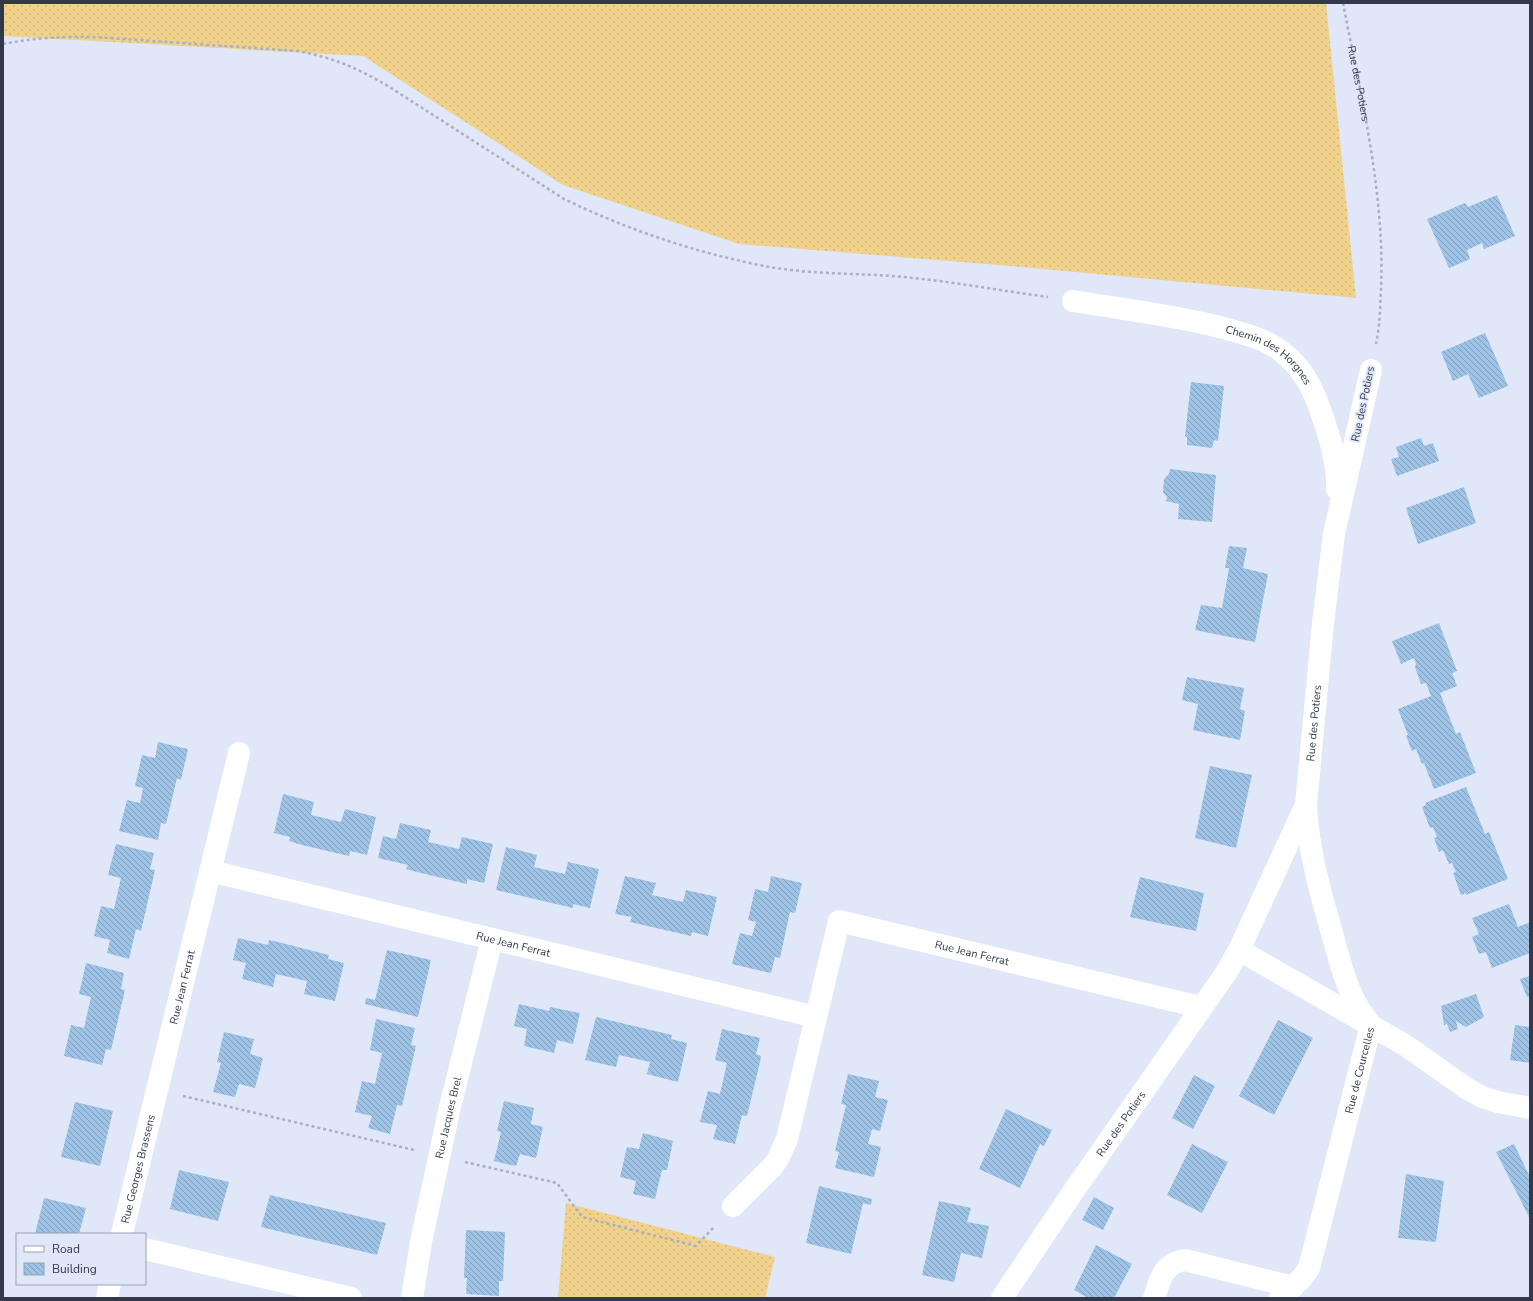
<svg xmlns="http://www.w3.org/2000/svg" width="1533" height="1301" viewBox="0 0 1533 1301" font-family="'Nunito Sans',sans-serif">
<style>
.grass{fill:url(#grass-dots)}
.building{fill:url(#building-back-hatch)}
.lines{fill:none;stroke-linecap:round;stroke-linejoin:round}
.path{stroke:#a8b0c1;stroke-width:2.5;stroke-dasharray:3 3;stroke-linecap:butt}
.street{stroke:#fff;stroke-width:22}
.labels{text-anchor:middle;dominant-baseline:central;stroke-width:3.5;stroke-linejoin:round;paint-order:stroke}
.street-label{font-size:11px;fill:#32394a;stroke:#dfe7f8}
</style>
<defs>
<pattern id="grass-dots" width="8" height="8" patternUnits="userSpaceOnUse"><rect width="8" height="8" fill="#f0d28c"/><path d="M2 2h.1M6 6h.1" fill="none" stroke="#ceb57a" stroke-width="1.8" stroke-linecap="round"/></pattern>
<pattern id="building-back-hatch" width="6" height="6" patternUnits="userSpaceOnUse"><rect width="6" height="6" fill="#9ec3e5"/><path d="M-1 5l2 2M0 0l6 6M5-1l2 2" fill="none" stroke="#819fbc"/></pattern>
</defs>
<rect width="100%" height="100%" fill="#dfe7f8"/>
<g class="grass">
<polygon points="3,3 1326,3 1356,298 999,265 739,244 563,185 363,56 3,36"/>
<polygon points="566,1203 775,1257 765,1298 558,1298"/>
</g>
<g class="building">
<polygon points="1497,195 1515,236 1484,249 1482,243 1467,250 1470,259 1449,268 1427,219 1465,203 1468,207"/>
<polygon points="1485,333 1508,386 1479,398 1468,374 1453,381 1441,352"/>
<polygon points="1191,382 1224,386 1218,441 1214,440 1212,448 1187,445 1187,437 1185,436"/>
<polygon points="1421,438 1424,446 1433,443 1439,461 1397,476 1391,459 1399,457 1396,447"/>
<polygon points="1170,469 1216,475 1212,522 1178,519 1179,504 1166,501 1167,497 1163,492 1164,479 1169,474"/>
<polygon points="1464,487 1476,523 1418,544 1406,508"/>
<polygon points="1229,546 1247,548 1243,568 1268,574 1255,642 1195,630 1201,605 1222,608 1229,568 1225,568"/>
<polygon points="1439,623 1457,671 1452,673 1457,686 1440,693 1456,734 1460,732 1476,773 1434,789 1424,763 1422,764 1416,749 1412,751 1406,736 1408,735 1398,709 1431,696 1426,683 1421,684 1415,667 1416,664 1414,658 1401,664 1392,641"/>
<polygon points="1187,677 1244,688 1240,709 1245,711 1240,740 1193,730 1198,704 1182,700"/>
<polygon points="158,742 188,749 181,780 177,778 166,824 161,823 158,840 119,831 127,800 140,803 143,788 135,786 142,755 155,758"/>
<polygon points="1210,766 1252,775 1236,848 1195,838"/>
<polygon points="1466,787 1485,834 1489,832 1508,879 1466,895 1466,893 1461,895 1453,873 1456,872 1452,863 1449,864 1443,850 1439,852 1434,838 1437,837 1433,827 1430,828 1422,807 1426,805 1425,803"/>
<polygon points="283,794 314,802 311,815 341,822 345,809 376,817 367,855 350,851 349,856 302,845 289,841 290,837 274,833"/>
<polygon points="400,823 431,830 428,842 459,849 462,837 493,844 484,883 467,879 467,884 413,871 406,869 408,865 378,858 383,836 396,839"/>
<polygon points="116,844 154,853 150,869 155,870 144,918 141,931 136,929 129,959 107,953 110,940 94,936 101,906 114,909 121,878 108,875"/>
<polygon points="506,847 537,855 534,867 565,874 568,862 599,869 590,908 573,904 573,908 496,890"/>
<polygon points="625,876 656,883 652,895 683,902 686,890 717,897 708,936 692,932 691,936 630,922 632,917 615,914"/>
<polygon points="771,876 802,883 795,913 790,912 780,958 775,957 771,973 732,964 740,933 752,936 756,922 748,920 755,889 768,892"/>
<polygon points="1140,877 1204,893 1196,931 1130,917"/>
<polygon points="1509,904 1518,927 1530,922 1530,953 1492,968 1486,952 1479,954 1472,937 1479,934 1472,918"/>
<polygon points="238,938 268,945 269,940 274,941 329,955 328,959 344,963 335,1001 304,994 307,981 276,974 273,987 242,979 246,963 233,960"/>
<polygon points="387,950 431,960 418,1017 365,1004 366,998 375,1000"/>
<polygon points="86,963 124,973 121,989 125,990 114,1037 111,1050 106,1049 102,1065 64,1056 71,1025 84,1028 91,997 79,994"/>
<polygon points="1530,976 1530,996 1527,997 1520,979"/>
<polygon points="1476,994 1484,1017 1466,1027 1456,1021 1458,1029 1450,1032 1447,1024 1444,1025 1441,1006"/>
<polygon points="519,1004 549,1011 550,1007 580,1013 573,1044 557,1040 554,1053 524,1046 527,1029 514,1026"/>
<polygon points="596,1017 672,1035 671,1039 687,1043 678,1082 647,1074 650,1062 619,1055 616,1067 585,1060"/>
<polygon points="376,1019 415,1028 411,1045 416,1046 402,1106 397,1105 390,1134 368,1128 372,1116 355,1112 362,1081 375,1084 382,1053 370,1050"/>
<polygon points="1278,1020 1313,1038 1274,1115 1239,1096"/>
<polygon points="1515,1025 1530,1027 1530,1063 1510,1060"/>
<polygon points="722,1029 760,1038 756,1054 761,1056 760,1062 747,1116 742,1115 735,1144 713,1139 717,1125 700,1122 708,1091 720,1094 727,1063 715,1060"/>
<polygon points="224,1032 254,1039 250,1054 263,1058 255,1088 239,1084 235,1097 213,1092 221,1063 217,1062"/>
<polygon points="848,1074 879,1081 875,1097 888,1100 880,1131 872,1129 868,1144 881,1147 874,1177 835,1168 839,1152 835,1151 846,1105 841,1104"/>
<polygon points="1194,1075 1215,1086 1193,1129 1172,1118"/>
<polygon points="504,1101 534,1108 531,1124 543,1127 536,1158 520,1154 516,1166 494,1161 501,1132 497,1131"/>
<polygon points="75,1102 113,1111 100,1166 61,1157"/>
<polygon points="1006,1109 1052,1130 1044,1146 1040,1144 1020,1188 979,1169"/>
<polygon points="643,1133 673,1141 667,1170 662,1170 655,1199 633,1194 636,1181 620,1177 627,1147 639,1149"/>
<polygon points="1192,1144 1228,1162 1202,1213 1167,1195"/>
<polygon points="1514,1144 1530,1177 1530,1219 1496,1152"/>
<polygon points="179,1170 229,1182 218,1221 170,1209"/>
<polygon points="1406,1174 1444,1181 1436,1242 1398,1238"/>
<polygon points="819,1186 872,1199 871,1205 863,1203 851,1254 806,1243"/>
<polygon points="270,1195 386,1223 377,1255 261,1227"/>
<polygon points="1094,1197 1114,1208 1103,1230 1082,1220"/>
<polygon points="44,1198 86,1208 79,1234 35,1234"/>
<polygon points="939,1201 971,1208 967,1222 989,1226 982,1258 961,1253 954,1282 922,1275"/>
<polygon points="466,1230 505,1232 503,1281 499,1281 499,1296 466,1294 467,1278 464,1278"/>
<polygon points="1096,1245 1132,1264 1114,1298 1088,1298 1074,1290"/>
</g>
<g class="lines">
<g class="path">
<path id="s1" d="M1343 3C1361 97 1385 193 1381 289 1380 308 1380 326 1376 344"/>
<path d="M3 44C33 38 65 36 95 37L297 51C335 58 355 67 388 86L564 199C626 229 691 251 759 265 802 274 847 273 892 276 944 280 996 290 1048 297"/>
<polyline points="183,1096 414,1150"/>
<polyline points="465,1162 557,1183 582,1217 696,1246 715,1226"/>
</g>
<g class="street">
<path id="s2" d="M1073 301C1122 309 1172 315 1220 327 1241 333 1265 338 1282 352 1304 368 1315 393 1323 418 1331 441 1338 465 1337 489"/>
<path id="s3" d="M210 871 816 1017"/>
<polyline points="1239,950 1405,1045 1466,1088 1482,1097 1498,1102 1530,1108"/>
<path id="s4" d="M1371 1025C1348 999 1341 965 1332 933 1320 891 1308 849 1306 805L1323 623 1334 534 1371 370"/>
<path id="s5" d="M733 1206 772 1167 778 1159 787 1139 839 921 1200 1007"/>
<path id="s6" d="M122 1234 239 753"/>
<polyline points="145,1249 351,1298"/>
<polyline points="107,1298 110,1284"/>
<path id="s7" d="M412 1298 421 1242 449 1111 492 939"/>
<path id="s8" d="M1002 1298 1075 1189 1226 973 1239 950 1305 807"/>
<path d="M1154 1298C1160 1280 1163 1263 1185 1260L1293 1287"/>
<path id="s9" d="M1280 1298 1301 1279 1309 1268 1371 1025"/>
</g>
</g>
<g class="labels">
<g class="street-label">
<text stroke="none"><textPath href="#s1" startOffset="82">Rue des Potiers</textPath></text>
<text stroke="none"><textPath href="#s2" startOffset="207">Chemin des Horgnes</textPath></text>
<text transform="translate(1363 404) rotate(-78)">Rue des Potiers</text>
<text stroke="none"><textPath href="#s4" startOffset="314">Rue des Potiers</textPath></text>
<text stroke="none"><textPath href="#s3" startOffset="312">Rue Jean Ferrat</textPath></text>
<text stroke="none"><textPath href="#s5" startOffset="448">Rue Jean Ferrat</textPath></text>
<text stroke="none"><textPath href="#s6" startOffset="254">Rue Jean Ferrat</textPath></text>
<text stroke="none"><textPath href="#s9" startOffset="246">Rue de Courcelles</textPath></text>
<text stroke="none"><textPath href="#s7" startOffset="184">Rue Jacques Brel</textPath></text>
<text stroke="none"><textPath href="#s8" startOffset="211">Rue des Potiers</textPath></text>
<text stroke="none"><textPath href="#s6" startOffset="67">Rue Georges Brassens</textPath></text>
</g>
</g>
<rect width="1533" height="1301" fill="none" stroke="#32394a" stroke-width="8"/>
<rect x="16" y="1233" width="130" height="52" fill="#dfe7f8" stroke="#9aa1b2"/>
<rect x="24" y="1246" width="20" height="6" fill="#ffffff" stroke="#9aa1b2"/>
<text x="52" y="1253" font-size="12" fill="#32394a">Road</text>
<rect x="24" y="1263" width="20" height="12" fill="url(#building-back-hatch)" stroke="#9aa1b2"/>
<text x="52" y="1273" font-size="12" fill="#32394a">Building</text>
</svg>
